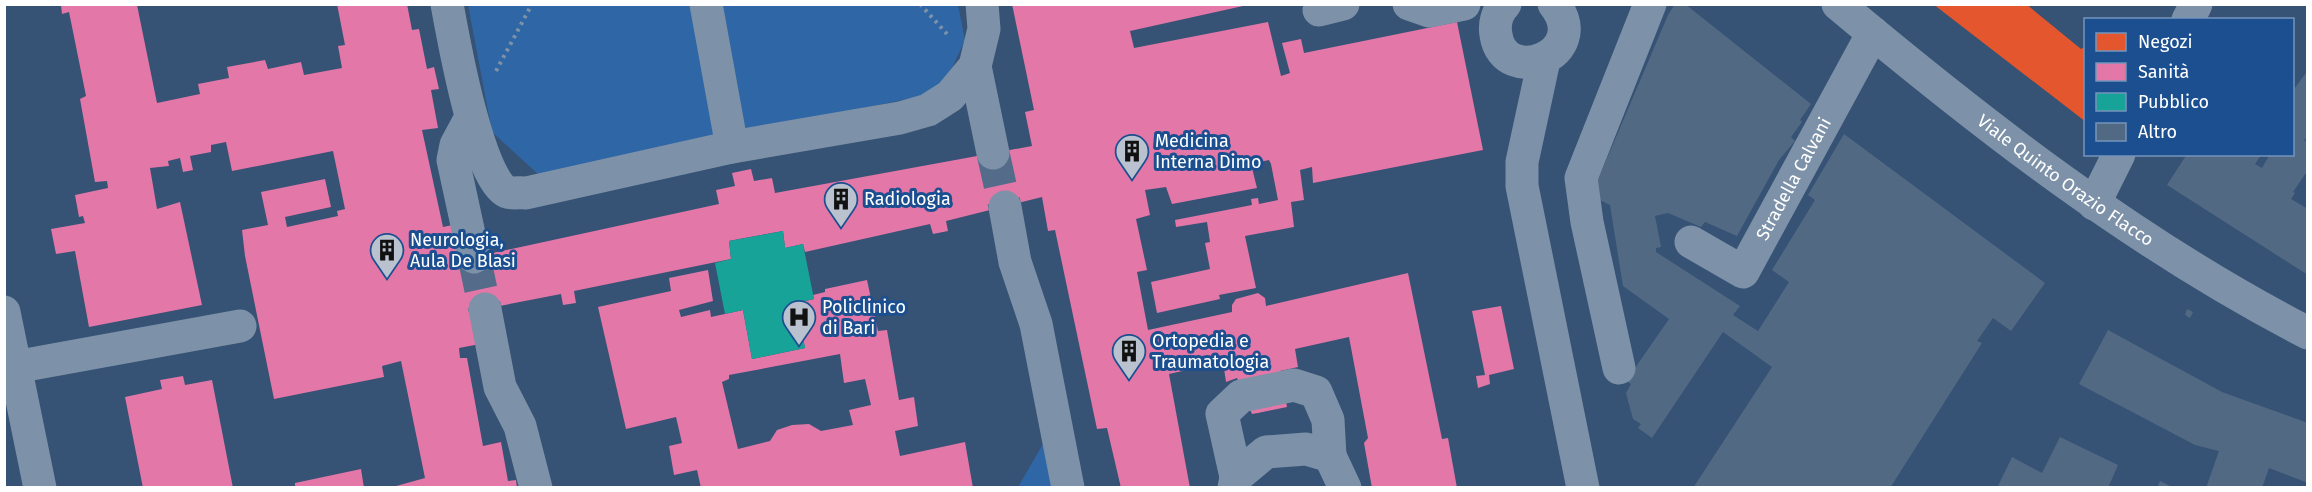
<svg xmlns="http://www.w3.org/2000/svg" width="2312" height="492" viewBox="0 0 2312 492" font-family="'Fira Sans',sans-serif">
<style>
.green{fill:#2f66a5}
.shops{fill:#e4572e}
.health{fill:#e377a8;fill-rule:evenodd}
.public{fill:#17a398}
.building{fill:#526984}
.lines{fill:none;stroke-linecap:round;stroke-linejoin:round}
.minor-tunnel{stroke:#546c89;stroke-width:33;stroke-dasharray:33 16;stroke-linecap:butt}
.path{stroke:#7d92a8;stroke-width:4;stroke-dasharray:3 4.5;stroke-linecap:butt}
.minor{stroke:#7d92a8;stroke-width:33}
.labels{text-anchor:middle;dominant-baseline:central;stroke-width:6;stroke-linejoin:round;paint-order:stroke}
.poi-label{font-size:18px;fill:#fff;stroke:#1b4f8f;text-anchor:start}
.street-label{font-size:18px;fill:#fff;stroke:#1b4f8f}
</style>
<rect width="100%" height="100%" fill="#365274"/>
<g class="green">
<polygon points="468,5 958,5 965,40 941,92 539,175 492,132"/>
<polygon points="1050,432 1060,487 1018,487"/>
</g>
<polygon class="shops" points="1933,4 2026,4 2081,49 2086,46 2086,122"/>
<g class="health">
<polygon points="337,4 407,4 412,30 419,29 427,69 434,67 439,89 431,90 438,128 422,130 443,227 457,224 474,257 719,204 716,190 735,186 732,173 751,169 754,181 772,178 775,193 1032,146 1025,112 1034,110 1012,4 1252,4 1130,31 1134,48 1268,22 1281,76 1290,73 1282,43 1301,39 1304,53 1457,22 1483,150 1313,183 1312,167 1300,170 1304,200 1291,202 1294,227 1245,236 1256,288 1219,295 1220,299 1157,313 1151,282 1210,269 1205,243 1210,242 1207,222 1176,227 1175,220 1252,205 1251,199 1258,198 1259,204 1278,200 1271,164 1269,160 1251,164 1257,188 1172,204 1166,187 1145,190 1150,215 1136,219 1147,270 1137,272 1148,330 1232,312 1232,305 1236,299 1258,293 1265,298 1266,306 1408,273 1442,439 1448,438 1457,488 1372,488 1364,443 1368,438 1349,337 1295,349 1298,367 1280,371 1287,407 1258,413 1252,414 1237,378 1226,382 1223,362 1169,374 1190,488 1121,488 1107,428 1097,429 1055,230 1048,231 1042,197 946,221 948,231 933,234 930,224 805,252 803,244 785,248 783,231 739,239 729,241 731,259 574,291 576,303 563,305 561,294 474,311 480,344 459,348 460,358 467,358 483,446 501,442 508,481 516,480 517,488 389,488 425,478 401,361 382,366 384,377 274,399 245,256 242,230 268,225 261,192 325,179 331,207 285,217 287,227 338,216 337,211 345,209 333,151 232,171 226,142 211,145 211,152 190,156 193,170 183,172 180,158 168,161 169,166 150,168 157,209 180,202 202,305 89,327 75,251 56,254 51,229 85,223 83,216 79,217 75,195 108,188 107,181 95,182 80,99 86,96 69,12 62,14 61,5 137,5 157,103 200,94 198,84 229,78 227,67 265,60 268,69 301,62 304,75 342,68 338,46 345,45"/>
<path d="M708 270 713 301 679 310 681 317 710 310 711 317 743 310 752 359 805 348 796 303 814 299 813 295 825 292V289L867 280 878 331 887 330 899 400 914 397 918 426 895 431 900 456 965 442 973 488H701L697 470 674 475 669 446 682 443 676 417 626 429 598 307 671 291 669 278ZM840 354 844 383 865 379 871 405 849 410 853 425 821 431 809 424 792 425 777 430 770 441 738 449 722 382 729 379V375Z"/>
<polygon points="1501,306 1514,369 1489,375 1490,384 1478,388 1476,376 1485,375 1472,311"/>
<polygon points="183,376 185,385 212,380 233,488 143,488 125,397 162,389 160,380"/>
<polygon points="361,469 364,488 295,488 295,483"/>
</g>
<polygon class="public" points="783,231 785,248 803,244 814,299 796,303 805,348 752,359 743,310 725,314 715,263 731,259 729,241"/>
<g class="building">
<polygon points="1675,4 1685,4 1811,104 1800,120 1802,122 1791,137 1795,141 1779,160 1737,236 1705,222 1701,227 1668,213 1655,216 1661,247 1656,248 1656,252 1740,306 1733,315 1758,331 1789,282 1772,270 1815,200 1808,195 1844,134 2045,283 2011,331 1993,318 1977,341 1982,343 1890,488 1693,488 1772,367 1723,332 1652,438 1638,428 1641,424 1633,419 1626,393 1631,384 1626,381 1669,319 1623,286 1610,205 1591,196 1668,15"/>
<polygon points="2308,70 2308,136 2304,140 2308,143 2308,170 2293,192 2295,193 2291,199 2308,209 2308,275 2167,185 2187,154 2262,154 2255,164 2262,168 2270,154 2292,154 2292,92"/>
<polygon points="2187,309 2193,312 2190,318 2185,315"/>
<polygon points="2108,330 2222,392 2308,423 2308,483 2269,468 2262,488 2206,488 2219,451 2195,445 2079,384"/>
<polygon points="2060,437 2118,465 2108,488 1997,488 2012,457 2042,473"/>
<polygon points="2160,481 2174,488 2157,488"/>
</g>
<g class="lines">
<g class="minor-tunnel">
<polyline points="993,153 1005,207"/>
<polyline points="474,257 485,309"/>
</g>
<g class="path">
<polyline points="920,4 947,34"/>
<polyline points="496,71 532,4"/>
</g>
<g class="minor">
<path d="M447 4C453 37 478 179 507 192 512 194 521 192 526 193L732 147 900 118 928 110 950 96 975 66 984 29 982 4"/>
<polyline points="706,4 732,147"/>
<polyline points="1409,4 1429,11 1464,4"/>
<path d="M1505 4C1497 12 1494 24 1496 35 1504 89 1594 54 1554 4"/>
<path id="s1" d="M1838 4C1985 127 2137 245 2308 333"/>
<polyline points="1319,10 1343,4"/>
<polyline points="2188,20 2196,4"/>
<polyline points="1544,60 1522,162 1522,186 1583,488"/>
<polyline points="975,66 993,153"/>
<polyline points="470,119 456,145 453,160 474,257"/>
<polyline points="2094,204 2119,154"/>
<polyline points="1005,207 1015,262 1036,324 1068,488"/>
<path id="s2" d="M1691 242 1743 272 1873 33"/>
<polyline points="485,309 500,387 520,426 536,488"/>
<polyline points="4,312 40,488"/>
<polyline points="15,367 240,326"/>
<polyline points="1619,368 1587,222 1581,178 1650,4"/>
<polyline points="1236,477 1222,414 1241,396 1294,385 1316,392 1328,420 1330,456"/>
<polyline points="1234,488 1236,477 1266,452 1306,449 1330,456 1345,488"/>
</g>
</g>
<defs>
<symbol id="building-pin" viewBox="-11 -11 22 30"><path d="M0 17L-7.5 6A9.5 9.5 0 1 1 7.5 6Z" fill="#b9c2ce" stroke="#1b4f8f"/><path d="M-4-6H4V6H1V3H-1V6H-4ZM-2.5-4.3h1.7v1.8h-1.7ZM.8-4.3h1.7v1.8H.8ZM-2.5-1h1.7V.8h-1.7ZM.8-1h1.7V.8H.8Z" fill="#111"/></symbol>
<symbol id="hospital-pin" viewBox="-11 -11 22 30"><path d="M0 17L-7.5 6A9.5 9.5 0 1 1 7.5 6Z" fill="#b9c2ce" stroke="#1b4f8f"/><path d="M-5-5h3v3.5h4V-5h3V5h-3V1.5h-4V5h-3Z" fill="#111"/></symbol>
</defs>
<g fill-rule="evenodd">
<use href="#building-pin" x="1113" y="132" width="38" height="52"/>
<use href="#building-pin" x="822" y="180" width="38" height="52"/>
<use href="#building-pin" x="368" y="231" width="38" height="52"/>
<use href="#hospital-pin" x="780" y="298" width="38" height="52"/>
<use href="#building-pin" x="1110" y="332" width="38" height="52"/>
</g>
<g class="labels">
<g class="poi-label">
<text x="1155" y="141">Medicina<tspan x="1155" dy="21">Interna Dimo</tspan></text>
<text x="864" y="199">Radiologia</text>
<text x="410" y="240">Neurologia,<tspan x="410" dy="21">Aula De Blasi</tspan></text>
<text x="822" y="307">Policlinico<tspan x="822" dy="21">di Bari</tspan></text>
<text x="1152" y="341">Ortopedia e<tspan x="1152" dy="21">Traumatologia</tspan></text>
</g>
<g class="street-label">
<text stroke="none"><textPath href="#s2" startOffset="166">Stradella Calvani</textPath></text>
<text stroke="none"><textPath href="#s1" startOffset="288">Viale Quinto Orazio Flacco</textPath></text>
</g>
</g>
<rect width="2312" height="492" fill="none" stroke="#ffffff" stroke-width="12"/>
<rect x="2084" y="18" width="210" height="138" fill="#1b4f8f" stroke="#7695bc" stroke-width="1.5"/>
<rect x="2096" y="33" width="30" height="18" fill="#e4572e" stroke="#7695bc" stroke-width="1.5"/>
<text x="2138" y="48" font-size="18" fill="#ffffff">Negozi</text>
<rect x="2096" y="63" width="30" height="18" fill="#e377a8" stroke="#7695bc" stroke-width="1.5"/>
<text x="2138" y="78" font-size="18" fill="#ffffff">Sanità</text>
<rect x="2096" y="93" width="30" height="18" fill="#17a398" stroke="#7695bc" stroke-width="1.5"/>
<text x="2138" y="108" font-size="18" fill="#ffffff">Pubblico</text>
<rect x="2096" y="123" width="30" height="18" fill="#526984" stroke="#7695bc" stroke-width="1.5"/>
<text x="2138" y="138" font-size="18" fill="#ffffff">Altro</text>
</svg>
